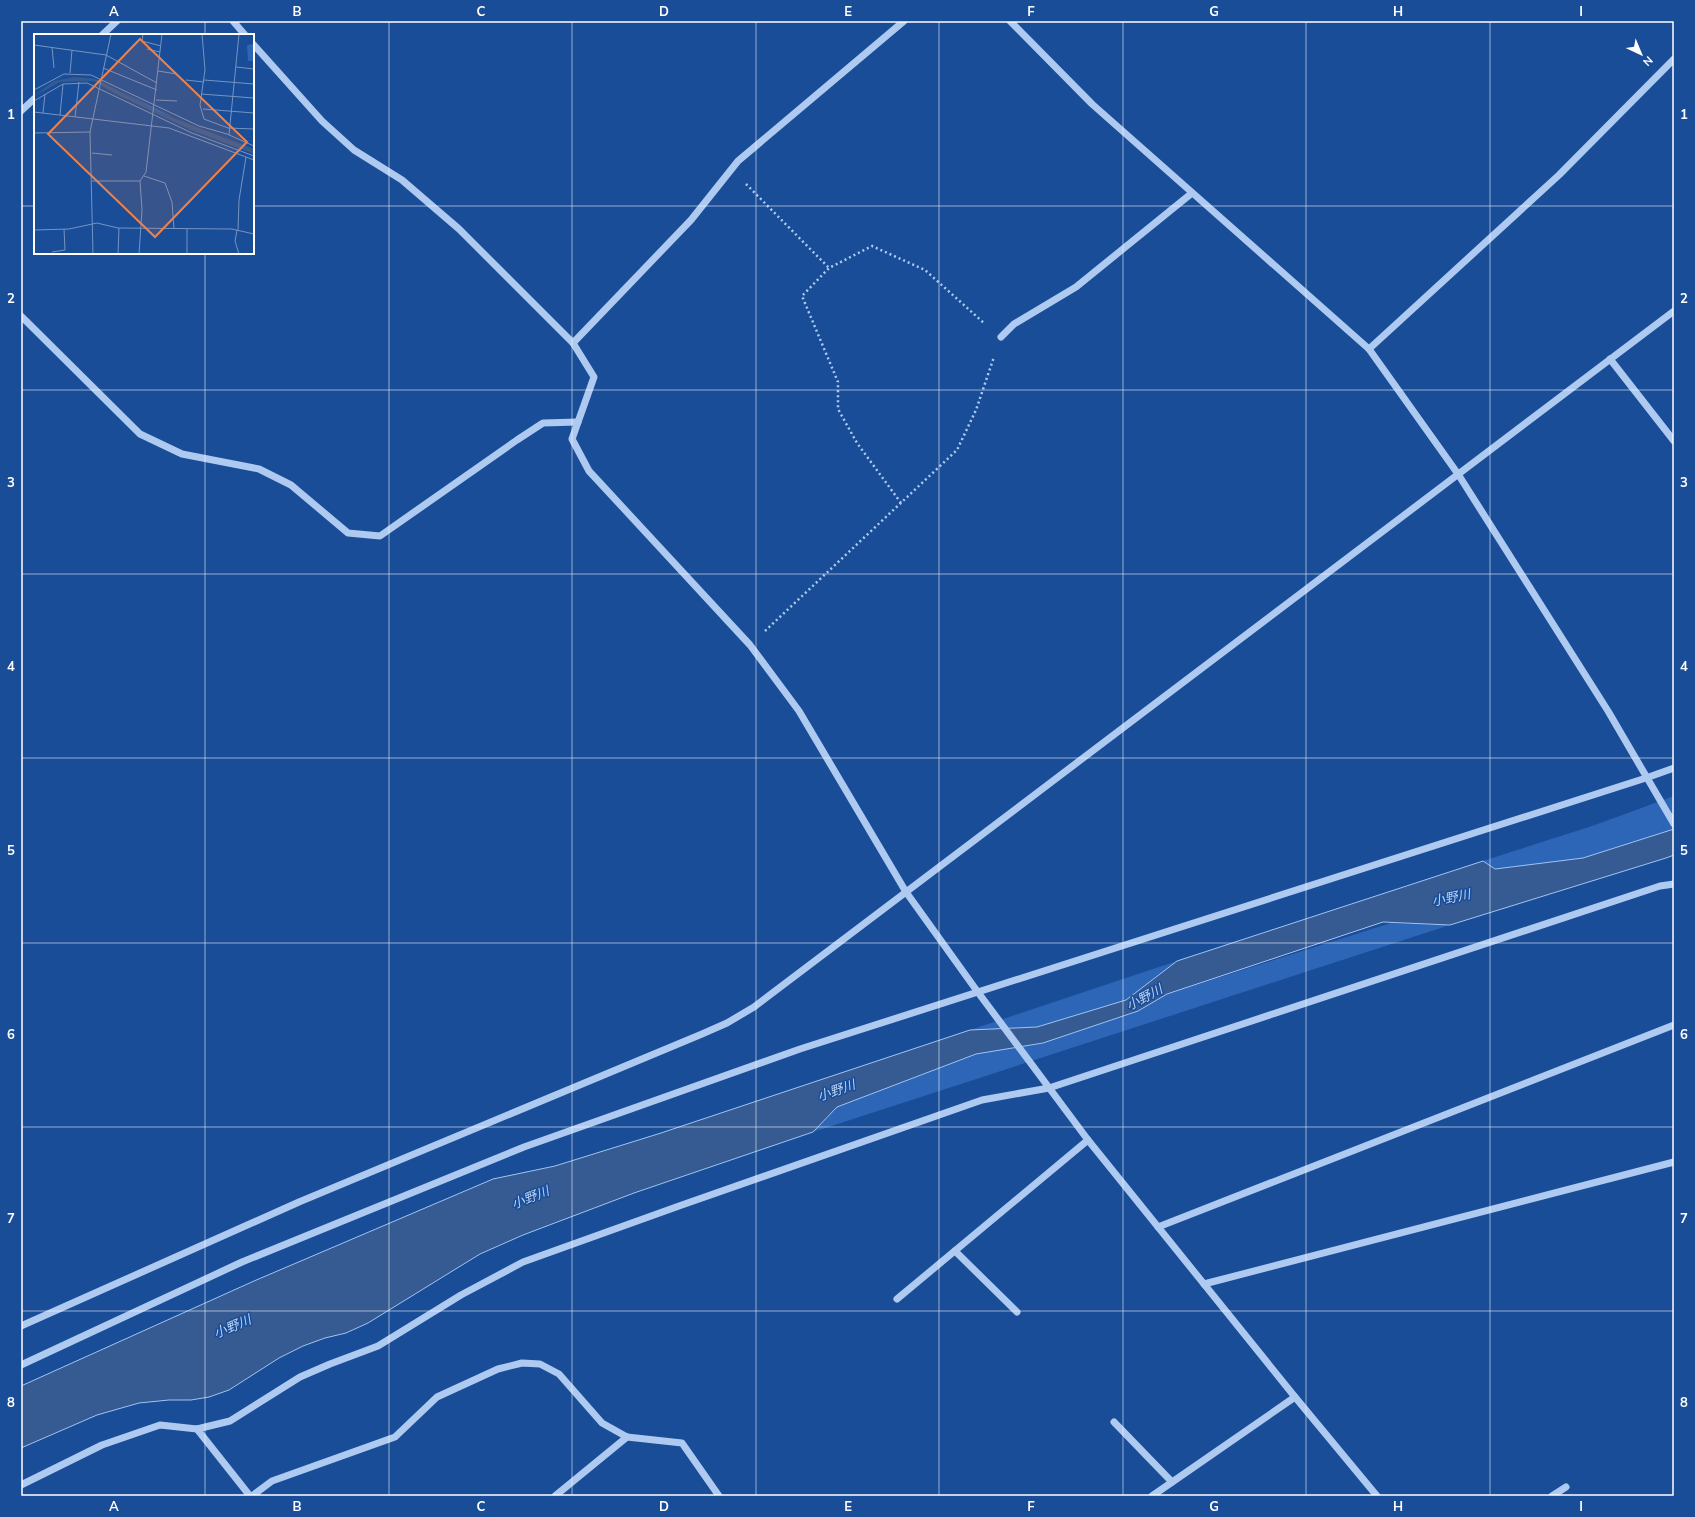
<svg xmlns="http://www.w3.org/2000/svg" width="1695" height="1517" viewBox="0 0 1695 1517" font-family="Mulish,'Noto Sans JP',sans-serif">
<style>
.green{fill:#2d66b6}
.water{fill:#365b92;stroke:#a0c4f3}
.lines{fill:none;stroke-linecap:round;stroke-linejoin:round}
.path{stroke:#aecaf1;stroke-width:2.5;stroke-dasharray:2 3;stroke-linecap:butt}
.minor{stroke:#aecaf1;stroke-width:7}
.grid{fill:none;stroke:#fff;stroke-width:1;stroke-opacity:0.55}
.labels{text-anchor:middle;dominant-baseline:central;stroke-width:3;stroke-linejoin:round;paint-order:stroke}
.water-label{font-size:13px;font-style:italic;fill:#bad4f7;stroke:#194d98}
.inset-road{fill:none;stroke:#7594c1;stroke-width:1}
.view{fill:#ee8249;fill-opacity:0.15;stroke:#ee8249;stroke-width:2}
.inset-edge{fill:none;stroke:#fff;stroke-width:2}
.neatline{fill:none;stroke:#fff;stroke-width:1.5}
.grid-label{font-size:13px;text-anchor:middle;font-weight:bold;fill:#fff}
</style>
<rect width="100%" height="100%" fill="#194d98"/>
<g class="green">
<polygon points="1674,796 1674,829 1583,858 1495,869 1483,861 1595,825"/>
<polygon points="1391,923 1450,925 813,1132 837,1107 976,1054 1043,1043 1138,1011 1167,994"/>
<polygon points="1177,961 1126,1000 1037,1028 970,1030"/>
</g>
<polygon class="water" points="1674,829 1674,855 1666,858 1450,925 1383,922 1167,994 1138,1011 1043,1043 976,1054 837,1107 813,1132 634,1193 523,1235 480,1254 368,1323 346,1333 325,1338 303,1346 279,1358 229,1390 209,1397 191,1400 169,1400 139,1403 97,1415 21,1448 21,1386 254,1281 493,1179 555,1166 661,1133 970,1030 1037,1027 1126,1000 1177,961 1483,861 1495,869 1583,858"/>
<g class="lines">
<g class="path">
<polyline points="746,184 829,268"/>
<polyline points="901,503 857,443 838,409 838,382 802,296 829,268 872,246 925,270 985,324"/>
<polyline points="765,631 957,450 976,410 994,357"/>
</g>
<g class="minor">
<polyline points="233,21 245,35"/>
<polyline points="1010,21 1092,104 1369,349 1458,474 1608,711 1674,824"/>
<polyline points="102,35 117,21"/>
<polyline points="253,44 322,121 354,150 402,180 459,229 573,343 594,377 572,439 589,471 750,645 799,711 906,892 977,991 1088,1140 1295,1397 1377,1496"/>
<polyline points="21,111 35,98"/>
<polyline points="21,316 140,434 182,454 259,469 291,485 348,533 380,536 517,440 543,423 578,422"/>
<polyline points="1001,337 1014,324 1076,287 1192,193"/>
<polyline points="573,343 691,220 738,161 904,21"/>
<polyline points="1369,349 1559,175 1674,59"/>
<polyline points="1610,359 1674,441"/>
<polyline points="1158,1227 1674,1025"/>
<polyline points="955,1251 1017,1312"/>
<polyline points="1204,1284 1674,1162"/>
<polyline points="897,1299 1088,1140"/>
<polyline points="21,1326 299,1202 702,1034 727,1023 754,1007 1674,311"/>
<polyline points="21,1365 242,1262 524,1147 800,1049 1646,778 1674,768"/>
<polyline points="1114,1422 1172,1482"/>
<polyline points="197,1429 250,1496"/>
<polyline points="21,1485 102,1445 160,1425 197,1429 230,1421 300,1377 330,1364 378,1346 461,1295 523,1262 679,1206 982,1100 1049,1088 1660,886 1674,884"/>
<polyline points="252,1496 272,1481 395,1437 437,1397 498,1369 522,1363 540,1364 559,1374 602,1423 627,1437 682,1443 719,1496"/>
<polyline points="555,1496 627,1437"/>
<polyline points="1152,1496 1295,1397"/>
<polyline points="1552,1496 1566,1487"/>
</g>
</g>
<path class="grid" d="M205 21V35M389 21V1496M572 21V1496M756 21V1496M939 21V1496M1123 21V1496M1306 21V1496M1490 21V1496M21 206H35M253 206H1674M205 253V1496M21 390H1674M21 574H1674M21 758H1674M21 943H1674M21 1127H1674M21 1311H1674"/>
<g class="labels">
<g class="water-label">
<text transform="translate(1451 897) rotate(-11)">小野川</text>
<text transform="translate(1144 997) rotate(-28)">小野川</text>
<text transform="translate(836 1090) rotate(-19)">小野川</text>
<text transform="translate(530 1197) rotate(-22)">小野川</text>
<text transform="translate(232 1326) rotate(-23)">小野川</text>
</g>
</g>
<g transform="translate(34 34)">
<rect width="220" height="220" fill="#194d98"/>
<path d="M220 10V27H214L213 11ZM86 57 139 83 124 78Z" fill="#2d66b6"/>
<path d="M41 43 61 45 68 48 124 78 220 115V120L157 96 80 59 60 47 26 48 0 62 20 47Z" fill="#365b92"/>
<path class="inset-road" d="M109 0 108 7 127 12M168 0 171 36 166 71 170 85 194 94 220 95M0 11 72 21 123 49M18 13 20 34M113 15 126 18M202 33 220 35M69 34 123 56M124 37 143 40M36 39 38 16M152 46 170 48M170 46 220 50M0 56 30 40 57 41 165 92 193 100 220 112M167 60 220 64M122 66 143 67M0 67 29 50 53 49 158 99 220 122M169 75 220 79M0 78 135 94 220 126M9 79 11 60M26 81 29 50M41 83 45 48M0 99 56 98M195 101 205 0M58 119 78 121M110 142 131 149 138 168 140 195M58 147H106M0 196 35 195 63 189 84 194 198 195 220 200M203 196 201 207 205 220M204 196 205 166 212 123M18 218 31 216 30 195M59 220 56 98 77 0M77 220H84L85 194M105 220 108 176 106 147 112 138 128 0M153 220V195"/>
<path class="view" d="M106 5 213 108 121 203 14 100Z"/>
<rect width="220" height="220" class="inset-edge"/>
</g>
<rect width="1695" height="1517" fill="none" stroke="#194d98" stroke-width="44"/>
<g transform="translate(1641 54) rotate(136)" stroke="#194d98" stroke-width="3" paint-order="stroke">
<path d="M0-3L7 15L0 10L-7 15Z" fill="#ffffff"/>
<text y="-6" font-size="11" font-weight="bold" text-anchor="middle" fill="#ffffff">N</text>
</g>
<rect x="22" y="22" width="1651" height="1473" class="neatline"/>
<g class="grid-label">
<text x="114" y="16">A</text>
<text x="297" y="16">B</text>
<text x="481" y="16">C</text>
<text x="664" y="16">D</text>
<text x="848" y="16">E</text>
<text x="1031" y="16">F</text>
<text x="1214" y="16">G</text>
<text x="1398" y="16">H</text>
<text x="1581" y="16">I</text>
<text x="11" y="119">1</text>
<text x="1684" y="119">1</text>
<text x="11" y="303">2</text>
<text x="1684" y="303">2</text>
<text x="11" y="487">3</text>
<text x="1684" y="487">3</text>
<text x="11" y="671">4</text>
<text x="1684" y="671">4</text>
<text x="11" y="855">5</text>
<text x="1684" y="855">5</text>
<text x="11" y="1039">6</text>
<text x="1684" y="1039">6</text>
<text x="11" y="1223">7</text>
<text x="1684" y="1223">7</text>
<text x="11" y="1407">8</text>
<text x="1684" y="1407">8</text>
<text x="114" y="1511">A</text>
<text x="297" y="1511">B</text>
<text x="481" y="1511">C</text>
<text x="664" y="1511">D</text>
<text x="848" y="1511">E</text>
<text x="1031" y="1511">F</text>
<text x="1214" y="1511">G</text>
<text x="1398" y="1511">H</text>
<text x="1581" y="1511">I</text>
</g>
</svg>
